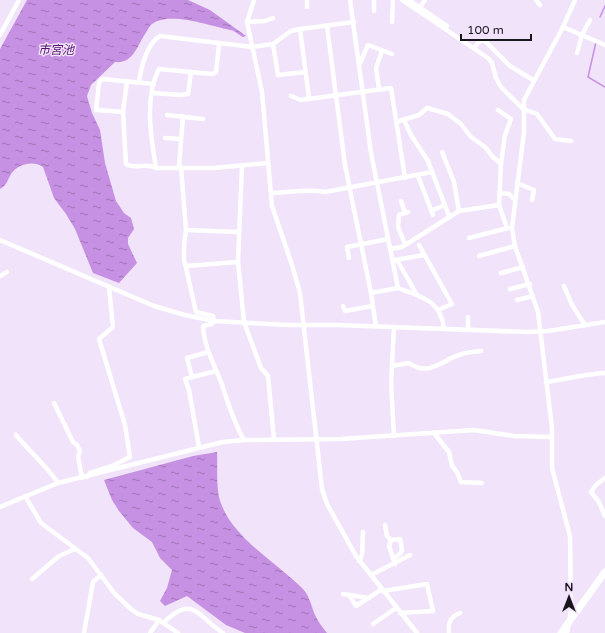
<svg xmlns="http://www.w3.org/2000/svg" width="605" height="633" viewBox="0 0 605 633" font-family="'Varela Round','Noto Sans JP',sans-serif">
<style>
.water{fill:url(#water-ripples)}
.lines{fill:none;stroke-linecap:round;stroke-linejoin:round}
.stream{stroke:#c691e2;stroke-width:1.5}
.minor{stroke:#fff;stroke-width:4.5}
.secondary{stroke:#fff;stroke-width:7}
.labels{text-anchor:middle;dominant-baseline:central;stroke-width:3;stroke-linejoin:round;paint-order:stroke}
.water-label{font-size:12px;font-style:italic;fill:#561073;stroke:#f1e3fa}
</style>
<defs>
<pattern id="water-ripples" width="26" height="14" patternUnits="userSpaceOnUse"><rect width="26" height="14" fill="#c691e2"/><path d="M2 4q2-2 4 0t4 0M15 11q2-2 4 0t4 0" fill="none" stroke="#a075b6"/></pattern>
</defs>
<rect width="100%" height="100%" fill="#f1e3fa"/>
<g class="water">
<path d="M27 0H188L210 10 246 36 243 37C239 35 234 30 230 30 210 26 170 11 152 24 150 25 148 29 147 31 137 45 134 64 115 62L91 85 87 96 92 113 100 130 105 163 116 201 124 213 131 218 134 229 128 238V244L137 263 119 283 93 273 75 229 66 214 54 198 43 167C33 160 18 164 11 174 7 181 7 185 0 189V49Z"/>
<path d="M217 452C218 468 215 491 222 506 236 540 277 563 302 588 310 596 311 606 315 615 318 622 323 628 327 633H245L226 625 187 596 165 606 160 601 167 588 172 570 160 558 152 542 133 528 119 511 112 500 104 480 193 456Z"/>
</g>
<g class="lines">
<g class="stream">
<polyline points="600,17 605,6"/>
<polyline points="596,42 588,77 605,87"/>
</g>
<g class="minor">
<polyline points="254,0 247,22 262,92 272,206 292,265 300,293 322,489 327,504 356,556 417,633"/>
<polyline points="307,0 307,7"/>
<path d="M350 0 371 153 398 288C422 297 440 300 444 328"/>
<polyline points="402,0 488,58 492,63 496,78 501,87 523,109 537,114 555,139 571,141"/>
<polyline points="409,0 447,26"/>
<polyline points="536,0 540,5"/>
<polyline points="420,7 425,0"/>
<polyline points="374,11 374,0"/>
<polyline points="247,22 265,21 273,18"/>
<polyline points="392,22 393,0"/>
<polyline points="327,26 345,165 371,293 376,326"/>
<polyline points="563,27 605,45"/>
<polyline points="300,29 309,98"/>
<polyline points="0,35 19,0"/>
<polyline points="273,44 278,75 305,72"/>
<path d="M219 45 216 72 212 74 159 69C144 97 151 138 156 168H214L268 163"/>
<polyline points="474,48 480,41 485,41 510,66 533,80"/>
<polyline points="577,53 582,35 590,20"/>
<polyline points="360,63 368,45 392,54"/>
<path d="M127 81 123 112 126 164C135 170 147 162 156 168"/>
<path d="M139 82C141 68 147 43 160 36L252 47 273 44 291 31 300 29 354 22"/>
<polyline points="379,89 376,68 382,51"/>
<polyline points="152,93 181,95 188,94 191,72"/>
<polyline points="291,96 301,100 391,88 405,178"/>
<polyline points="498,110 511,119 505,135 501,164 499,205"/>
<polyline points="123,112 96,110 99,83 102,79 154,84"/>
<polyline points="167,115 203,119"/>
<polyline points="404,120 411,135 428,161 449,216"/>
<polyline points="396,122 419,115 427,108 448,114 461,124 471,137 485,147 493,157 501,164"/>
<polyline points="165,138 181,139"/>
<polyline points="442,152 454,182 459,211"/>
<polyline points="242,166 238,262 244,322 261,368 268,376 274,440"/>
<polyline points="179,167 183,116"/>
<path d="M181 167 186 230 184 245V259L196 312 213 316 214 321 212 324 203 326C204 347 214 364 221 382 228 402 233 421 244 440"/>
<polyline points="418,176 433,215"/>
<polyline points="517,183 534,190 532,200"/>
<path d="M271 193C288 193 309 188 325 192L432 172"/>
<polyline points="500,193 509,194 514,199"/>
<polyline points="401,201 405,213"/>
<polyline points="431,211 445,205"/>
<polyline points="186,230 238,232"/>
<polyline points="469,238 508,228"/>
<polyline points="0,240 154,306 185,315 214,321 289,325 337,325 527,332 548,331 605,322"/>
<polyline points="405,244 398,227 399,215 408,212"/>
<polyline points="419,245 452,304 438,310"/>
<polyline points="390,249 402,247 459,211 499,205 507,228"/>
<polyline points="479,256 515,246"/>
<polyline points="349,258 347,247 388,239"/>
<polyline points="395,260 424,255"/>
<polyline points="397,260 417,295"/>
<polyline points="186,266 238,262"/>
<polyline points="501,273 523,267"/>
<polyline points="0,276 7,272"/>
<polyline points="564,286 572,305 585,325"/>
<polyline points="510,289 530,284"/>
<polyline points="371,293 398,288"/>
<polyline points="517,300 533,296"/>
<polyline points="343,306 345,311 372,306"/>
<polyline points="468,317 468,329"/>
<polyline points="394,327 391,384 394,436"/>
<path d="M392 366 409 363C428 377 441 361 459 355 465 352 474 352 481 351"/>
<polyline points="192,377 187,358 208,352"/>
<path d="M546 382C566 379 585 374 605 373"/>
<polyline points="54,403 73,442 77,445 80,451 78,456 82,478"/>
<polyline points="434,433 449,452 452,466 457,472 461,482 482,483"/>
<path d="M16 435C30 452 45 464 58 483"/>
<polyline points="199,447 189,390 185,379 216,371"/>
<polyline points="87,477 90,473 112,466 130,457 125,425 99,339 113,327 109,287"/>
<polyline points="605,478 596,485 591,492 599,502 605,516"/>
<polyline points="25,496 41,523 88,558 115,594 131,609 138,614 159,620 178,633"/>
<polyline points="0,507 58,483 223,442 244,440 341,439 474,430 514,436 552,437"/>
<polyline points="385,525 387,536 391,540 389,546 395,564"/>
<polyline points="391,540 400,539 402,550 400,554 394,558"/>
<polyline points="359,561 362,555 363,532"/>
<polyline points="371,575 410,555"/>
<polyline points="32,579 59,556 75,549"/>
<polyline points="383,591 427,584 433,611 400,613"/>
<polyline points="343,594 369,598"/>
<polyline points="349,595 356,606 382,589"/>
<path d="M163 623C193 594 196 615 223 633"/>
<polyline points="373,624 396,608"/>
<polyline points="84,633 93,582 101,575"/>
<polyline points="150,633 159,620"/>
<path d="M449 633C448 622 450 617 460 613"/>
<polyline points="567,633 571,611 570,536 552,468 552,428 538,312 515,246 512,228 524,132 524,100 563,27 575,0"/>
</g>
<polyline class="secondary" points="561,633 605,572"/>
</g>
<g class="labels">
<g class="water-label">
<text x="56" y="50">市宮池</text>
</g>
</g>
<g transform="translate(569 597)" stroke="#f1e3fa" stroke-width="3" paint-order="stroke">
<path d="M0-3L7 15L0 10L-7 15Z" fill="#1a151c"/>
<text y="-6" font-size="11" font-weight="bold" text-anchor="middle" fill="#1a151c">N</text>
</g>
<path d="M461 34v6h70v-6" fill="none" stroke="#1a151c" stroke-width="2"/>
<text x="467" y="34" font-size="12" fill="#1a151c" stroke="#f1e3fa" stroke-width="3" paint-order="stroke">100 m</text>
</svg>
